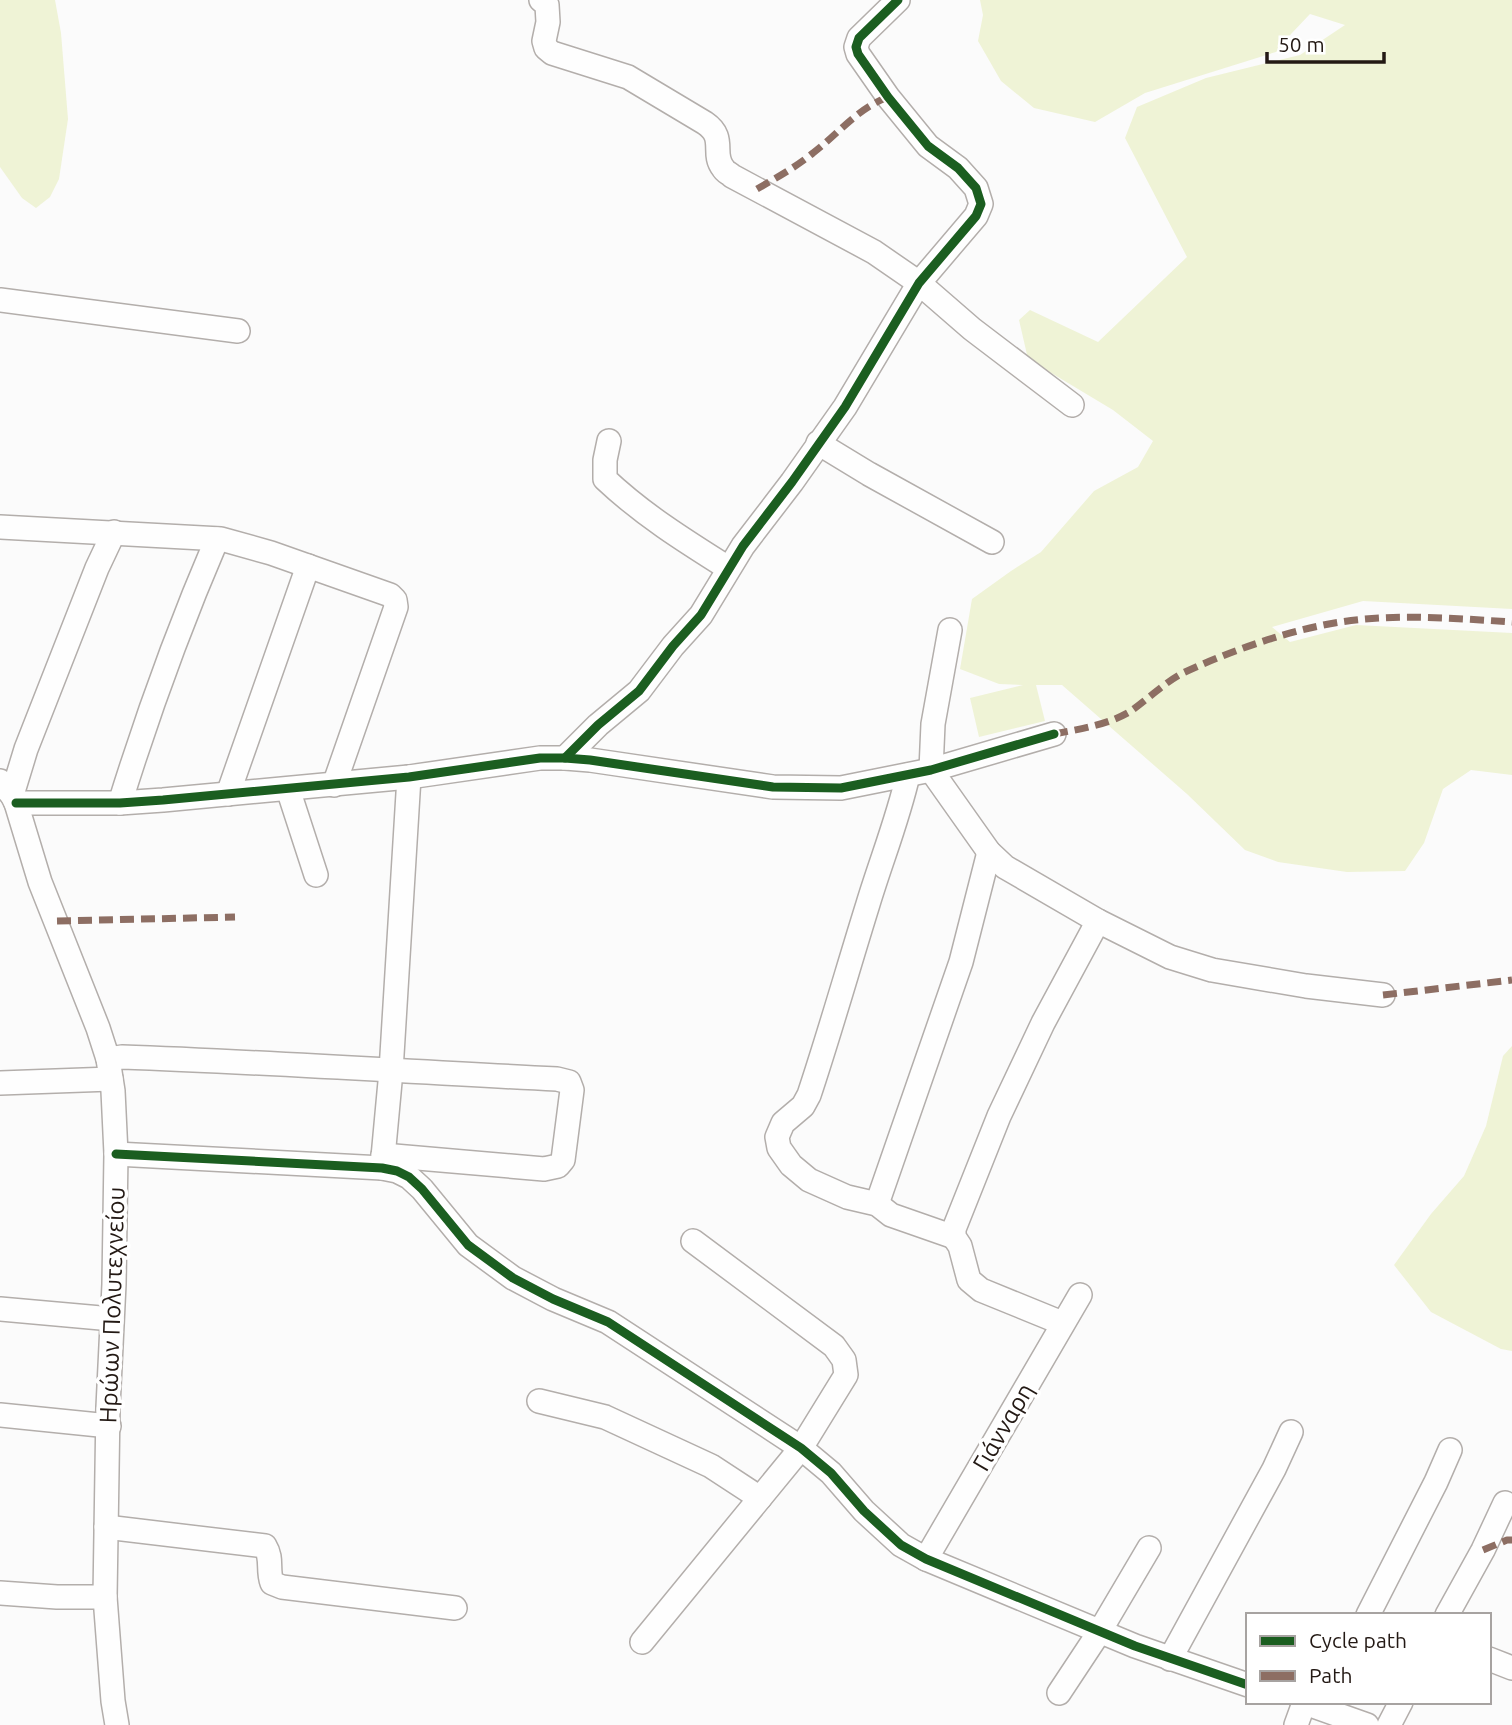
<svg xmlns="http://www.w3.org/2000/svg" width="1512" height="1725" viewBox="0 0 1512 1725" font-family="Ubuntu,sans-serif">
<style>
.green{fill:#eff3d6}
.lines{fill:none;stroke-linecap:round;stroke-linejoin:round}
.minor-casing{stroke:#b3aeab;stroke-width:26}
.minor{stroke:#fefefe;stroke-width:23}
.quiet{stroke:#8d6e63;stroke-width:7;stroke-dasharray:14 7;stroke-linecap:butt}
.cycleway-casing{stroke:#fff;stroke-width:13}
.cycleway{stroke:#1b5e20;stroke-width:9}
.labels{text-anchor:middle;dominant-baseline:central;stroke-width:7;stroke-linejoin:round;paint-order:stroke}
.street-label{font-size:24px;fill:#231914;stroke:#fff}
</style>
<rect width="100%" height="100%" fill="#fbfbfb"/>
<g class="green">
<polygon points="0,0 55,0 61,33 68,119 59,179 50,197 36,208 22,198 0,167"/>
<polygon points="980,0 1512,0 1512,609 1363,601 1272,627 1290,642 1356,625 1512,633 1512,775 1471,770 1443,789 1424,843 1405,871 1347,872 1278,862 1245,850 1187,794 1062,685 1036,685 1045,721 979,737 970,698 1023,685 999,684 960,669 972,599 1011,571 1041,552 1094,491 1138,467 1153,441 1113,410 1028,359 1019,320 1030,310 1098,342 1187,257 1125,138 1137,107 1206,78 1300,55 1345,25 1310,14 1291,34 1279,51 1145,93 1095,122 1034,108 1001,81 978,41 983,15"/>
<polygon points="1512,1046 1512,1351 1501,1349 1431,1312 1394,1265 1431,1214 1464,1176 1486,1126 1503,1056"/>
</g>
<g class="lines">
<defs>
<g id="minor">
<path d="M541 0 547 5 548 22 544 41 546 48 552 53 628 77 705 123C727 138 711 153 723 168 725 172 729 173 732 176L874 252 919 283 972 329 1072 405"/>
<polyline points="0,300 238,331"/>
<path d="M609 441 605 460V479C642 514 685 541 728 568"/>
<polyline points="818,443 869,474 992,542"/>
<polyline points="0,527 221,539 271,553 390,595 395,600 396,607 334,785"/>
<polyline points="950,630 933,724 931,770 989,852 1005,867 1098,921 1170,957 1212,970 1306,986 1383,995"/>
<polyline points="565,758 598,725 639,691 673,646 701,615 743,546 792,482 845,407 919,283 976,216 981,204 976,188 958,168 928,146 888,97 858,54 856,47 859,38 898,0"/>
<path d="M908 775C898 819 881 861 868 904 848 968 830 1032 809 1095L803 1106 783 1123 777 1137 779 1148 791 1165 809 1180 847 1197 877 1204 891 1215 954 1237"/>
<polyline points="0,781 12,795 16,803 40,882 98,1028 108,1059 113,1091 116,1154 114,1284 108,1407 105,1597 113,1701 117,1725"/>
<polyline points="288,789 316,875"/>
<polyline points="228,794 308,566"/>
<polyline points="12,795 26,749 97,568 114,532"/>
<polyline points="16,803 120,803 163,800 409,777 540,758 565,758 590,760 773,787 841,788 931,770 1054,734"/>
<path d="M120 803C148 713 180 625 217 539"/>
<path d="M108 1059 122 1057C267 1062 412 1072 557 1079L569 1082 572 1090 563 1160 558 1166 544 1169 383 1155"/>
<polyline points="0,1083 111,1079"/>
<polyline points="116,1154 382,1168 397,1171 409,1177 422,1189 468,1245 513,1278 553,1299 608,1322 801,1448 831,1473 864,1511 901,1545 926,1559 1135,1646 1248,1685"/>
<polyline points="382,1168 391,1071 409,777"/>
<polyline points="877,1204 961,962 989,852"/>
<polyline points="0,1309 112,1319"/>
<polyline points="1062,1323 981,1290 969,1280 960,1246 954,1237 954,1229 999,1116 1043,1023 1098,921"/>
<polyline points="539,1401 605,1417 711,1466 760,1498"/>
<polyline points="0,1415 109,1426"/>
<path d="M106 1527 265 1546C273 1559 267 1569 272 1583L282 1587 455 1608"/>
<polyline points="926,1559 1080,1295"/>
<polyline points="0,1593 57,1597 105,1597"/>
<polyline points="1368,1615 1436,1482 1450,1450"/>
<polyline points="1447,1615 1483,1550 1505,1503"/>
<polyline points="642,1642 801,1448 846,1375 844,1360 834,1346 693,1241"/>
<polyline points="1170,1659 1274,1469 1291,1432"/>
<polyline points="1489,1659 1512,1668"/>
<polyline points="1059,1693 1100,1631 1149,1548"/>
<polyline points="1302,1702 1367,1725"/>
<polyline points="1296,1725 1304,1703"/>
<polyline points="1389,1725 1401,1702"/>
</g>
</defs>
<use href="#minor" class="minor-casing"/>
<use href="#minor" class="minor"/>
<g class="quiet">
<path d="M757 189C776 178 796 167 813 153 839 133 857 109 888 97"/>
<path d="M1054 734C1080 729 1108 725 1131 711 1148 699 1164 683 1183 673 1223 654 1276 635 1319 626 1382 612 1449 618 1512 622"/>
<polyline points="57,921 235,917"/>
<polyline points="1383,995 1512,980"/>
<polyline points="1483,1550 1507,1540 1512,1540"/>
</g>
<defs>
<g id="cycleway">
<polyline points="565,758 598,725 639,691 673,646 701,615 743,546 792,482 845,407 919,283 976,216 981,204 976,188 958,168 928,146 888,97 858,54 856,47 859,38 898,0"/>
<polyline points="16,803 120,803 163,800 409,777 540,758 565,758 590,760 773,787 841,788 931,770 1054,734"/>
<polyline points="116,1154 382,1168 397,1171 409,1177 422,1189 468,1245 513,1278 553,1299 608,1322 801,1448 831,1473 864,1511 901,1545 926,1559 1135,1646 1248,1685"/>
</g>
</defs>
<use href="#cycleway" class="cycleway-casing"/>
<use href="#cycleway" class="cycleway"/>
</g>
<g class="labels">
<g class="street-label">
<text transform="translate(112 1305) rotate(-88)">Ηρώων Πολυτεχνείου</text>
<text transform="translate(1003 1427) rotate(-60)">Γιάνναρη</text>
</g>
</g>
<rect x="1246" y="1613" width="245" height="91" fill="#ffffff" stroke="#a7a3a1" stroke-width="2"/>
<rect x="1260" y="1636" width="35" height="10" fill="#1b5e20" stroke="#a7a3a1" stroke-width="2"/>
<text x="1309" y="1648" font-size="21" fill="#231914">Cycle path</text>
<rect x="1260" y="1671" width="35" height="10" fill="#8d6e63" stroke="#a7a3a1" stroke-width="2"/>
<text x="1309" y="1683" font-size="21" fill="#231914">Path</text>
<path d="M1267 52v10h117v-10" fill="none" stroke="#231914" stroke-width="3.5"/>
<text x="1278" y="52" font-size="21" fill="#231914" stroke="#ffffff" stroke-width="5" paint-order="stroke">50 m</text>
</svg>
